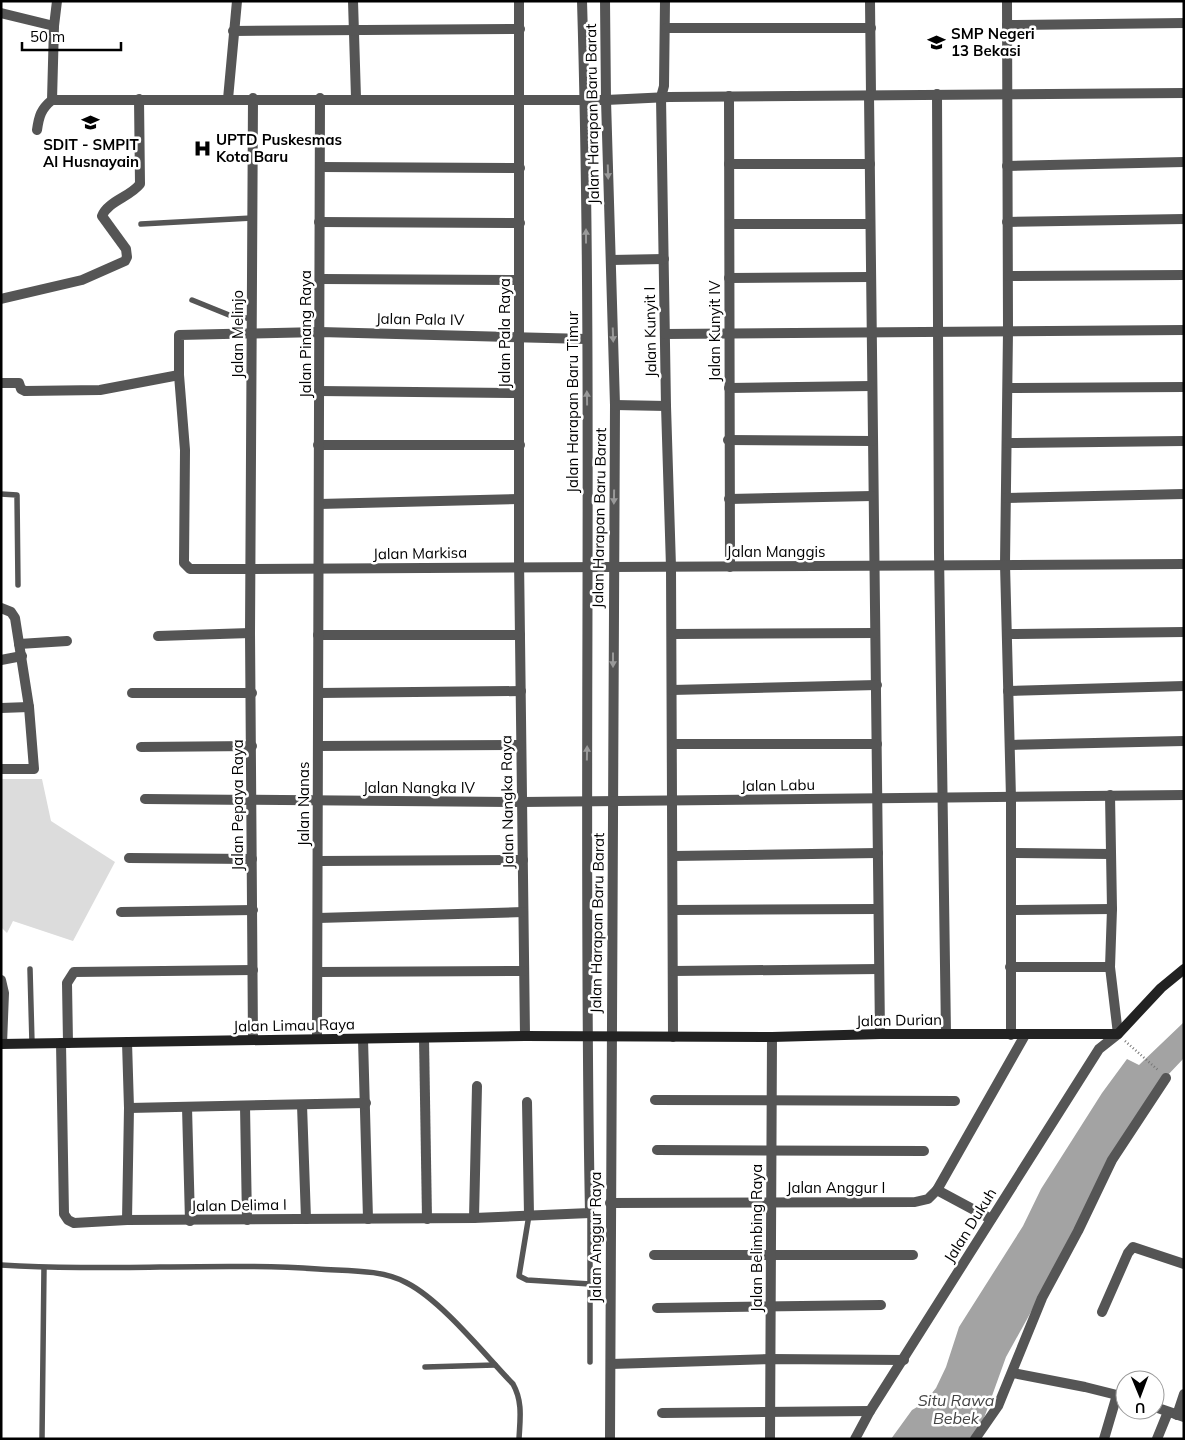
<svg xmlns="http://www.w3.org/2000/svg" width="1185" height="1440" viewBox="0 0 1185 1440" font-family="Mulish,sans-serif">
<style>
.green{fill:#dcdcdc}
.water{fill:#a3a3a3}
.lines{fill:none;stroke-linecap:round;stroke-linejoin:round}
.path{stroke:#777;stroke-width:2.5;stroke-dasharray:1 2.5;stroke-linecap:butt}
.lane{stroke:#555;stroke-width:5.5}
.street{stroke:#555;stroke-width:10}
.secondary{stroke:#222;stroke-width:10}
.oneway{fill:#999}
.labels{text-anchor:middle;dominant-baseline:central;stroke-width:5;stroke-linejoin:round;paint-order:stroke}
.poi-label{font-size:15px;font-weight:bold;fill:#000;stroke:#fff;text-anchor:start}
.street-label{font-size:15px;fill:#000;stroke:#fff}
.water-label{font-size:16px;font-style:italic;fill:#444;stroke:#fff}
</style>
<rect width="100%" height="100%" fill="#fff"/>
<polygon class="green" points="1,779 42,779 51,821 115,862 73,941 13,921 7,933 1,927"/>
<polygon class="water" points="1184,1022 1184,1058 1166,1077 1073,1236 1006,1357 979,1432 974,1439 891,1439 912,1410 924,1403 936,1388 946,1367 959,1327 1023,1226 1041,1189 1102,1093 1127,1059 1139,1065"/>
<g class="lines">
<polyline class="path" points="1125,1041 1158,1070"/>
<g class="lane">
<polyline points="141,224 252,218"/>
<polyline points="192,300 229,315 252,319"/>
<polyline points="1,494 17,495 18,585"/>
<polyline points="30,969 32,1043"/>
<polyline points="529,1215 519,1276 527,1280 590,1284"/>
<path d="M1 1265C107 1272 213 1262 318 1269 347 1271 382 1269 407 1283 442 1301 485 1355 513 1384 523 1402 520 1419 519 1439"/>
<polyline points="590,1362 590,1213"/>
<polyline points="425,1367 495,1365"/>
<polyline points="42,1439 44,1268"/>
</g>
<g class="street">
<polyline points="353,1 356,98"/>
<polyline points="519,1 519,559 525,1036"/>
<polyline points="605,1 606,100 615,405 610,1439"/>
<polyline points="665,1 664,86 661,97 666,406 671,567 673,1037"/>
<polyline points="870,1 871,95"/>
<polyline points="1007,1 1008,331 1005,564 1011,798 1011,1035"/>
<polyline points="1,13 54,26"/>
<polyline points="1007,25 1184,23"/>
<polyline points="666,28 871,28"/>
<polyline points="233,31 520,29"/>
<polyline points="937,94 939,553 946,1034"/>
<polyline points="869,95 880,1034"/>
<polyline points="729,96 730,567"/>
<polyline points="253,98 250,633 253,1040"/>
<polyline points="228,99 237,1"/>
<polyline points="52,100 606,100 669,97 1184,93"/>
<path d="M37 130C39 116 41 109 52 100L54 26 57 1"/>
<polyline points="729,164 870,164"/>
<polyline points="1007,166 1184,162"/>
<polyline points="320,167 520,168"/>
<polyline points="319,222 520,223"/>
<polyline points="1007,222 1184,219"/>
<polyline points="730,224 870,224"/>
<polyline points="611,260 664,259"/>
<polyline points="1008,276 1184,275"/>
<polyline points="729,278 870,277"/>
<polyline points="321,279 519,280"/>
<path d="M1 299 82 280 125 261 127 257 126 249 102 216C108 201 130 197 140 184L139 99"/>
<polyline points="665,334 1184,330"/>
<polyline points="587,339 320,332 179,335 179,375 185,450 184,563 190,569 251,569 1184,564"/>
<polyline points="1,383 19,383 21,389 25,391 100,390 179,375"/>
<polyline points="729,388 871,386"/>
<polyline points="1008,388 1184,387"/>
<polyline points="319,391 519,393"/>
<polyline points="615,405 666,406"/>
<polyline points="728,440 872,441"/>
<polyline points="1007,443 1184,441"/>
<polyline points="318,445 520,445"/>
<polyline points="1006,498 1184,494"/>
<polyline points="729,499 872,496"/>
<polyline points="319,504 519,499"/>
<polyline points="1,608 11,612 15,618 29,707 34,769 1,769"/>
<polyline points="672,634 875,633"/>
<polyline points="1007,634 1184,632"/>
<polyline points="318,635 520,635"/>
<polyline points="158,636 250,633"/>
<polyline points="19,644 67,641"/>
<polyline points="1,660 22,656"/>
<polyline points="672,690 877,685"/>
<polyline points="1008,691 1184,686"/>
<polyline points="132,693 252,693"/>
<polyline points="319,693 521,691"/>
<polyline points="1,708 29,707"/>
<polyline points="673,744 877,744"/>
<polyline points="1010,745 1184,741"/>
<polyline points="318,746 521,745"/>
<polyline points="141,747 252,746"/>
<polyline points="145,799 522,802 1184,795"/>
<polyline points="1011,853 1111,854"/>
<polyline points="673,856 878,853"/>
<polyline points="129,858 252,859"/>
<polyline points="318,861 523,860"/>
<polyline points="673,910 878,909"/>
<polyline points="1011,910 1112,909"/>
<polyline points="121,912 253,910"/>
<polyline points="318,918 523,912"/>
<polyline points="1010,967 1110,967"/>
<polyline points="673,971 879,969"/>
<polyline points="318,972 524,971"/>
<polyline points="1,980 4,993 2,1044"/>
<polyline points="424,1038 427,1219"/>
<polyline points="317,1039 320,98"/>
<polyline points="363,1039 368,1219"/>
<polyline points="127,1042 129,1108 127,1220"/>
<path d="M61 1043 64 1214 68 1220 74 1223 127 1220 474 1218 590 1213C582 809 594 405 582 1"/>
<polyline points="68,1043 67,983 74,972 253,970"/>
<polyline points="655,1100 955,1101"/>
<polyline points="527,1102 529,1215"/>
<polyline points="302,1105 306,1219"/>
<polyline points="245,1106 247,1220"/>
<polyline points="187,1107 190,1221"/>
<polyline points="129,1108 366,1103"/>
<polyline points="657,1150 924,1151"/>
<polyline points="937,1190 1025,1035"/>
<polyline points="610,1203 915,1202 928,1199 937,1190 991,1219"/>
<polyline points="474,1218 477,1086"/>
<polyline points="654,1255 913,1255"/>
<polyline points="657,1308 881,1305"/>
<polyline points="1102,1312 1128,1253 1133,1247 1184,1264"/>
<polyline points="611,1364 770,1359 904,1360"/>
<polyline points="1013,1373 1085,1387 1125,1397"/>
<polyline points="1155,1407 1184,1417"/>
<polyline points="662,1413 870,1411"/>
<polyline points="1177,1415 1184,1394"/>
<polyline points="770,1439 772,1037"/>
<polyline points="855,1439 870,1411 1099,1049 1118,1034 1110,967 1112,909 1110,795"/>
<polyline points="975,1439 998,1406 1042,1298 1078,1231 1112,1160 1166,1078"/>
<polyline points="1104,1439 1117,1395"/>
<polyline points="1157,1439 1168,1412"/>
</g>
<polyline class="secondary" points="1,1044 525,1036 772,1037 880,1034 1118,1034 1161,988 1184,969"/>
</g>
<defs><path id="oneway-solid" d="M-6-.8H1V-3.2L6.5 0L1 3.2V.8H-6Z" transform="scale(1.25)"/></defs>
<g class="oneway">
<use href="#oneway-solid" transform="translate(608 172) rotate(88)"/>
<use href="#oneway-solid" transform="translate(586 236) rotate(-90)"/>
<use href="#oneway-solid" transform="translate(613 335) rotate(88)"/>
<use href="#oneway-solid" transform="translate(587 398) rotate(-91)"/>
<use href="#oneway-solid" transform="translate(614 497) rotate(91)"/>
<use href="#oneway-solid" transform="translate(613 660) rotate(90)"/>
<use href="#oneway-solid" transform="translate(587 753) rotate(-89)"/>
</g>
<defs>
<symbol id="school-bare" viewBox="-9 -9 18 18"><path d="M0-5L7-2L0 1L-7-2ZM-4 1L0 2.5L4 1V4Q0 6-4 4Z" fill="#000" stroke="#fff" stroke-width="2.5" paint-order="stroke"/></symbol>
<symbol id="hospital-bare" viewBox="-9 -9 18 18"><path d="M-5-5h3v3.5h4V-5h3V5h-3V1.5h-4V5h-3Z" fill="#000" stroke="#fff" stroke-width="2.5" paint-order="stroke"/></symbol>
</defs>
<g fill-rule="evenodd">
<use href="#school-bare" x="924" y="30" width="25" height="25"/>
<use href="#school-bare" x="78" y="110" width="25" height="25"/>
<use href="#hospital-bare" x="190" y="136" width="25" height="25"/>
</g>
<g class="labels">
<g class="poi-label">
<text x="951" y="33">SMP Negeri<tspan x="951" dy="17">13 Bekasi</tspan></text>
<text x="216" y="139">UPTD Puskesmas<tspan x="216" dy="17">Kota Baru</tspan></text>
<text x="91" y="144" text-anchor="middle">SDIT - SMPIT<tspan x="91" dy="17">Al Husnayain</tspan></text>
</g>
<g class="street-label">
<text transform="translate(592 114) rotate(-91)">Jalan Harapan Baru Barat</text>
<text transform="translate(420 319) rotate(1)">Jalan Pala IV</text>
<text transform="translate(714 331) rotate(-90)">Jalan Kunyit IV</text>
<text transform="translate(650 332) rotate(-91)">Jalan Kunyit I</text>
<text transform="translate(504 333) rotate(-90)">Jalan Pala Raya</text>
<text transform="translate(237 334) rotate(-90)">Jalan Melinjo</text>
<text transform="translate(305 334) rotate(-90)">Jalan Pinang Raya</text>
<text transform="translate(572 402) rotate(-90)">Jalan Harapan Baru Timur</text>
<text transform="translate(599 518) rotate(-89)">Jalan Harapan Baru Barat</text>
<text x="776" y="551">Jalan Manggis</text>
<text transform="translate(420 553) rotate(-1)">Jalan Markisa</text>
<text transform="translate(778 785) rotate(-1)">Jalan Labu</text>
<text x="419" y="787">Jalan Nangka IV</text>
<text transform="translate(507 802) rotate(-91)">Jalan Nangka Raya</text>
<text transform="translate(303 804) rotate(-90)">Jalan Nanas</text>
<text transform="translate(237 805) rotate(-90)">Jalan Pepaya Raya</text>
<text transform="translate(597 923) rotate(-89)">Jalan Harapan Baru Barat</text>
<text transform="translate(899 1020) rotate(-1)">Jalan Durian</text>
<text transform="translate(294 1025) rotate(-1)">Jalan Limau Raya</text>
<text x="836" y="1187">Jalan Anggur I</text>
<text transform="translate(239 1205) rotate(-1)">Jalan Delima I</text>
<text transform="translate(970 1225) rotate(-58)">Jalan Dukuh</text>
<text transform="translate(595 1237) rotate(-90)">Jalan Anggur Raya</text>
<text transform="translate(756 1238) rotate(-90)">Jalan Belimbing Raya</text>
</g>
<g class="water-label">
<text x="956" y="1400">Situ Rawa<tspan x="956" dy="18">Bebek</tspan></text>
</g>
</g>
<rect width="1185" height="1440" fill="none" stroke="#000000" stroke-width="5"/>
<g transform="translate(1140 1395) rotate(179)"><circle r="24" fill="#ffffff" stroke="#999999"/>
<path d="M0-4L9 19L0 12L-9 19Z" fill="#000000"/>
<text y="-8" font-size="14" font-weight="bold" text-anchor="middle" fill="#000000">U</text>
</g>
<path d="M22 42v8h99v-8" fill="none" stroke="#000000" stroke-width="2.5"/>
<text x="30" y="42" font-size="15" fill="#000000" stroke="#ffffff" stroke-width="4" paint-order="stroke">50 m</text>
</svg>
